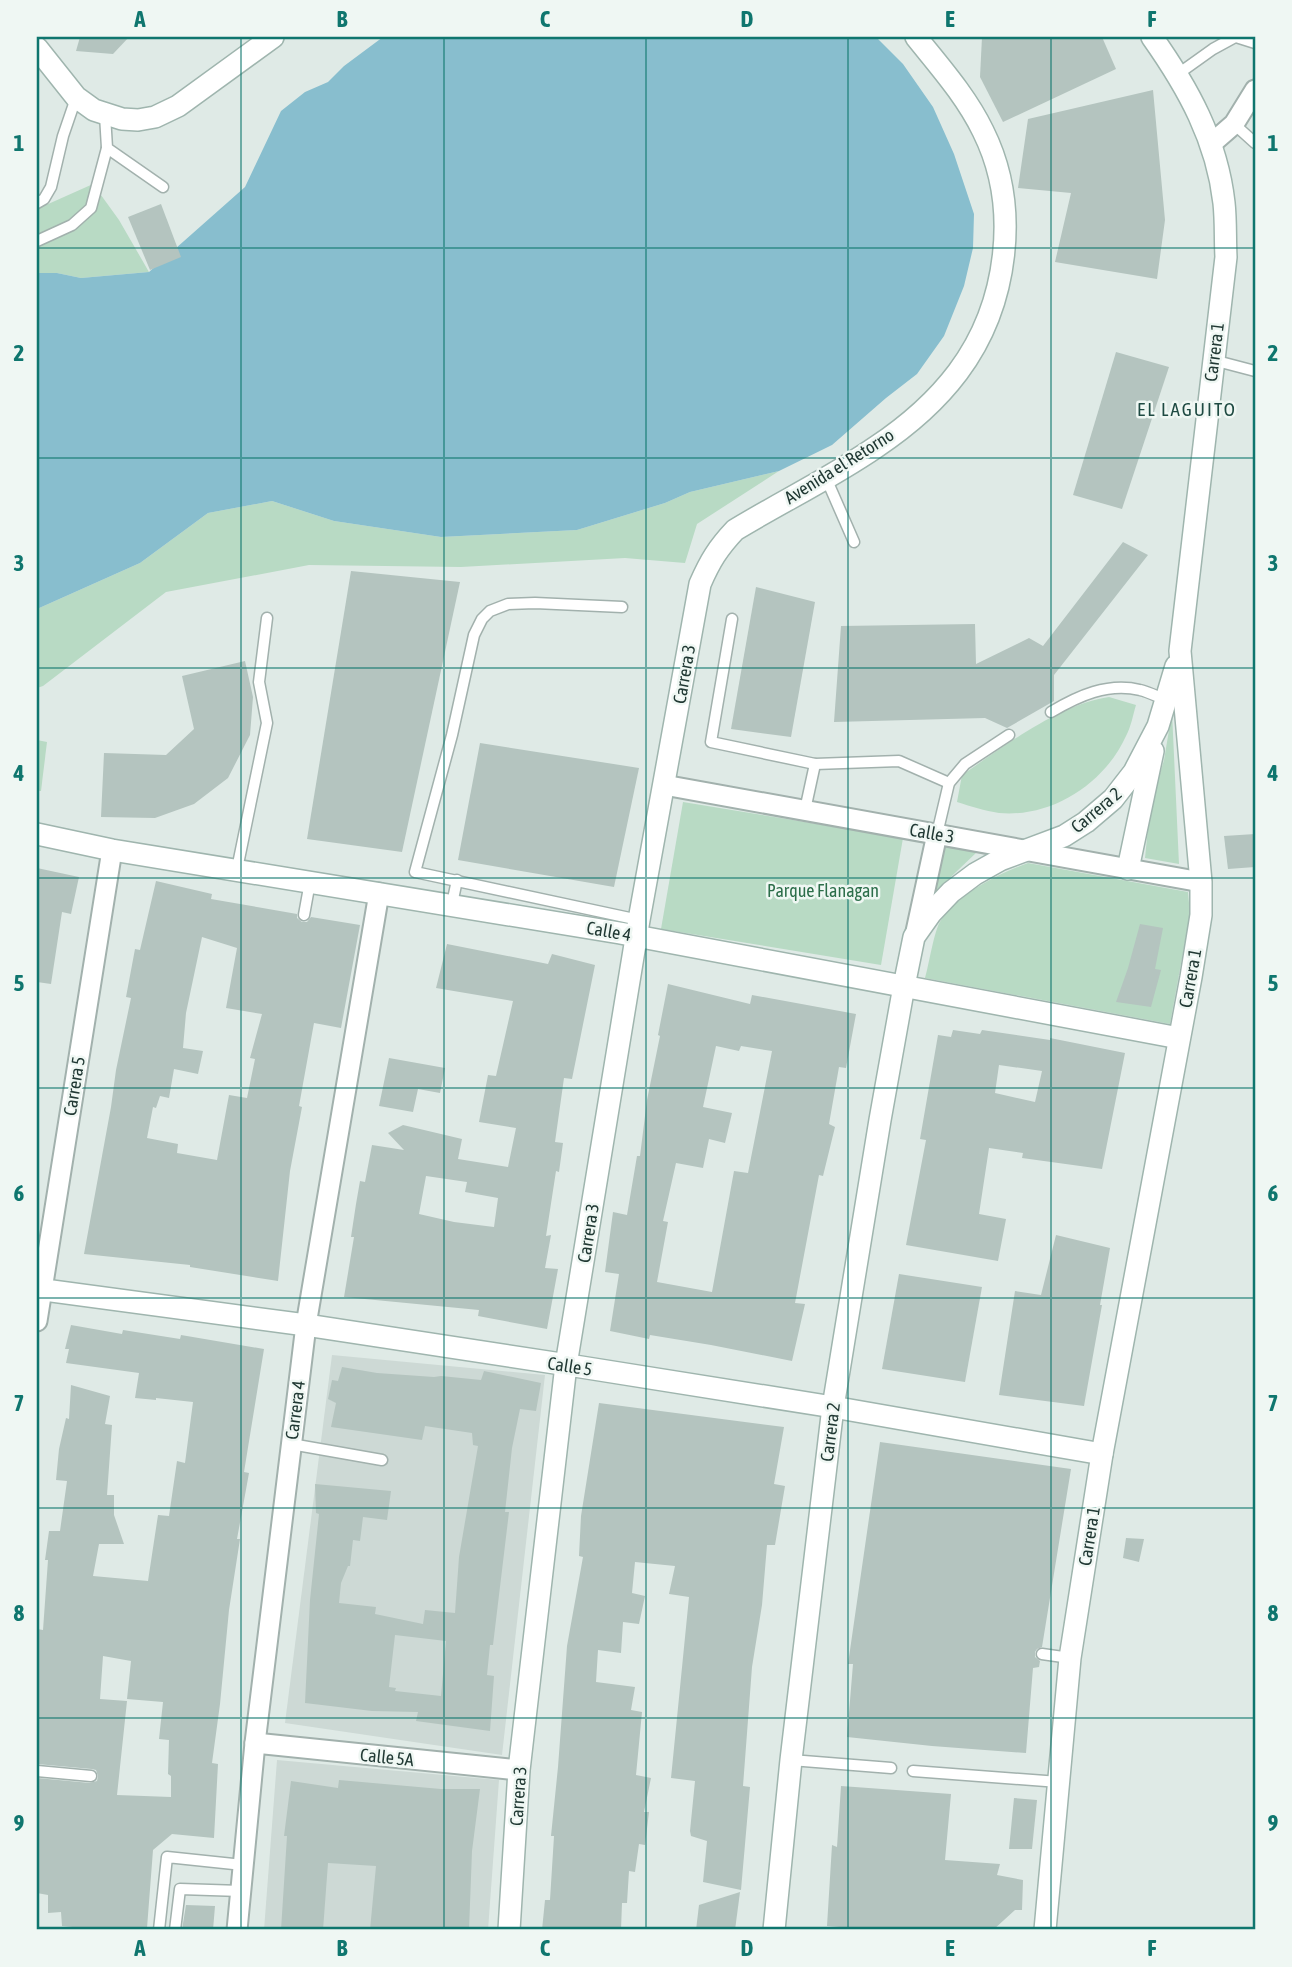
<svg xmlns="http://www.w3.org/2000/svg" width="1292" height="1967" viewBox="0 0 1292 1967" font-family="'Asap Condensed',sans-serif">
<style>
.built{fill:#cdd9d5}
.green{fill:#b8dac4}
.water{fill:#88bece}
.building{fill:#b4c4bf;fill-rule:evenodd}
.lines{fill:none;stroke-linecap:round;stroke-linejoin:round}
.lane-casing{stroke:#a2b1ad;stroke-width:13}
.street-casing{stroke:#a2b1ad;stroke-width:23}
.secondary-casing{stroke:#9fb5ae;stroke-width:24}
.lane{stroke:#fff;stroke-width:10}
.street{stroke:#fff;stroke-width:19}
.secondary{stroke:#fff;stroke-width:21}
.grid{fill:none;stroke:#0f766e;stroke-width:2;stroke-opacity:0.55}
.labels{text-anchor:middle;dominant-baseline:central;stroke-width:5;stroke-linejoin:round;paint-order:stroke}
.street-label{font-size:18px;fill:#213934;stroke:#eff7f3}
.park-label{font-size:18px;fill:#2c6e4a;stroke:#eff7f3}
.neighbourhood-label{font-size:19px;letter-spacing:2px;fill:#1e4a42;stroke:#eff7f3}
.neatline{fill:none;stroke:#0f766e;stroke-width:2.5}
.grid-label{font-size:23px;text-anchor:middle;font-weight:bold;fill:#0f766e}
</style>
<rect width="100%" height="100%" fill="#dfeae6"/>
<g class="built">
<polygon points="332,1355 545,1375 502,1755 285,1723"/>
<polygon points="277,1760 499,1780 488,1930 264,1930"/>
</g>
<g class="green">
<polygon points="93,184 119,220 149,272 81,278 57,273 37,273 37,209"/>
<polygon points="779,471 697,524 685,563 625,558 461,567 309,565 166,592 43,686 37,688 37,609 140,563 208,513 272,501 334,521 441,537 577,530 665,503 690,492"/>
<path d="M1109 697 1136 705C1133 715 1131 727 1126 736 1105 783 1052 818 999 813 985 811 970 806 957 802L962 775C1003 747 1059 704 1109 697Z"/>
<polygon points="1172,712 1179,864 1145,858 1150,808 1164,760"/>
<polygon points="37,740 47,742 41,791 37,791"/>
<polygon points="683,802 903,838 881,965 661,929"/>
<polygon points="943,843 978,851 932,895"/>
<path d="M1028 863 1188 892 1190 914 1170 1024 925 978C929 965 934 930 941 920 960 893 998 874 1028 863Z"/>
</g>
<polygon class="water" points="383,37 876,37 903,64 933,107 954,154 974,214 973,248 964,286 944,336 917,374 886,398 832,445 779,471 690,492 665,503 577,530 441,537 334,521 272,501 208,513 140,563 37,609 37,273 57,273 81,278 149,272 245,187 281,111 305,92 328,82 344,66"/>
<g class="building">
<polygon points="80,37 129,37 113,54 76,51"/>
<polygon points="982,37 1102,37 1116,69 1003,122 980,77"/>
<polygon points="1153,90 1165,220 1157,279 1055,262 1071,193 1018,188 1028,119"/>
<polygon points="161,204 181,257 150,270 128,217"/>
<polygon points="1116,352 1169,367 1122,509 1073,495"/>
<polygon points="1123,542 1148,555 1054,675 1054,701 1007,728 985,718 834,722 841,626 975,624 976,664 1029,638 1043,646"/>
<polygon points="351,571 460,582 402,852 307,839"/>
<polygon points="756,587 815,602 791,737 731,729"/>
<polygon points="245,661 253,697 250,735 228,778 194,804 155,818 101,817 104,753 166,755 194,729 182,676"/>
<polygon points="480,743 639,768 614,887 458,860"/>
<polygon points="1255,834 1255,867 1228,869 1224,836"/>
<polygon points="37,868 79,877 71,914 62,912 51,984 37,982"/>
<path d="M156 881 212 894 211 899 297 914V918L302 922H307L311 917 360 925 341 1028 314 1023 299 1106 302 1107 290 1171 278 1281 190 1267V1265L84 1254 111 1107 116 1070 131 998 126 997 135 949 140 950ZM202 937 237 948 226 1008 262 1014 250 1058 255 1059 247 1098 229 1095 217 1160 177 1153 178 1144 147 1138 153 1107 156 1108 160 1096 169 1098 174 1069 198 1074 203 1051 183 1048 186 1013Z"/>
<polygon points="1140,924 1163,928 1155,969 1161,970 1151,1007 1116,1002 1128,968"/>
<path d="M447 944 548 964 552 954 595 965 572 1079 564 1078 555 1142 563 1143 559 1172 556 1171 546 1236 551 1235 545 1268 558 1269 547 1329 478 1316 479 1310 344 1297 354 1237H351L356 1204 360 1181 365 1182 372 1145 404 1150 388 1133 403 1125 462 1139 458 1159 508 1167 516 1128 479 1122 488 1075 496 1076 513 1001 436 988ZM426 1176 467 1182 465 1192 498 1198 494 1227 454 1222 419 1214Z"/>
<path d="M668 984 750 1004 752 995 856 1014 846 1068 839 1067 829 1124 835 1127 823 1176 819 1175 795 1303 805 1304 792 1361 711 1345 650 1335 649 1339 610 1331 619 1274 605 1272 613 1212 627 1215 637 1156H640L647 1100 660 1036 658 1035ZM716 1046 739 1051 741 1046 772 1051 748 1173 734 1171 712 1292 657 1282 668 1222 663 1221 676 1163 703 1168 709 1139 725 1143 732 1113 703 1107Z"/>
<path d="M953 1030 980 1034 982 1030 1050 1040V1038L1125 1053 1102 1169 1022 1158 1023 1153 989 1148 979 1214 1006 1219 998 1261 906 1245 926 1140 920 1139 938 1035 951 1037ZM999 1065 1042 1071 1035 1102 995 1093Z"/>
<polygon points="389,1058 445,1068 440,1093 418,1089 413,1112 379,1106"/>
<polygon points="1056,1235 1110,1248 1100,1305 1102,1305 1084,1406 999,1395 1015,1291 1041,1295"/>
<polygon points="899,1274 982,1287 965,1382 882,1369"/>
<path d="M71 1325 122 1334 123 1330 180 1339 181 1335 264 1349 244 1472 249 1473 237 1539H240L229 1610 220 1704 212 1763 218 1764 214 1838 172 1834 153 1850 147 1928H140V1930H103L62 1926 61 1912 48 1913V1895L37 1893V1778L90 1783 97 1781 98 1776 96 1770 92 1769 37 1764V1708L39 1688 37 1687V1629L43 1630 48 1560H45L49 1531H60L67 1481 56 1480 59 1449 66 1418 69 1419 71 1385 110 1396 105 1424 112 1425 107 1495H114V1515L124 1544H99L93 1576 148 1581 158 1515 169 1516 177 1461 185 1463 193 1402 156 1398V1400L135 1398 139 1373 66 1363 69 1349H65ZM103 1656 131 1661 127 1699 163 1702 159 1739 169 1740 168 1774 171 1776V1797L117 1795 127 1701 100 1699Z"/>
<path d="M342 1367 377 1373 434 1377 441 1376 481 1380 484 1371 541 1383 536 1411 520 1409 512 1448 505 1512H509L493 1645H490L487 1675 494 1676 490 1731 416 1721 418 1712 372 1711 305 1703 310 1600 319 1514 316 1513 315 1484 391 1491 387 1520 363 1517 360 1541 353 1540 350 1566H348L341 1583 339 1603 376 1607 375 1614 423 1624 425 1610 455 1613 459 1557 478 1446 473 1445 472 1433 425 1426 422 1440 331 1427 336 1403 328 1399 332 1380 338 1381ZM395 1635 446 1641 441 1696 395 1691 396 1688 389 1687Z"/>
<polygon points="599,1403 784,1427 774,1484 785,1486 775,1545 767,1545 762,1605 752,1667 743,1786 750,1787 741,1890 703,1882 707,1841 691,1836 690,1831 695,1781 671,1778 689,1597 669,1594 675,1566 635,1562 632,1593 645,1596 639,1624 623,1622 621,1653 598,1650 596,1682 635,1687 631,1710 642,1712 636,1775 651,1778 644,1812 649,1812 645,1845 639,1844 635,1872 629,1871 627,1903 622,1903 621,1930 542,1930 545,1900 550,1900 554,1836 551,1836 558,1767 567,1646 583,1557 579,1556 581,1516"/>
<polygon points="880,1442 1071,1469 1042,1647 1037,1649 1035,1652 1035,1657 1040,1661 1039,1667 1033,1668 1026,1753 932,1746 847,1737 853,1664 848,1664"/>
<polygon points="1126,1538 1144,1539 1139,1562 1123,1558"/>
<polygon points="339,1780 441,1789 480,1789 472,1851 469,1930 370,1930 376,1866 328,1863 323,1930 281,1930 287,1836 284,1836 291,1781 338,1788"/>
<polygon points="841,1786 951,1794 945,1860 1000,1864 997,1875 1023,1880 1022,1910 1015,1910 993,1930 876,1930 827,1926 832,1845 837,1847"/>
<polygon points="1014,1798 1037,1800 1032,1849 1009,1849"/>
<polygon points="740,1892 735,1930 696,1930 699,1905"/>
<polygon points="186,1905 215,1906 213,1930 182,1930"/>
</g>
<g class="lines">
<defs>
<g id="lane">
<polyline points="1236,37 1255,43"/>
<polyline points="1178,74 1213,49 1235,37"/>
<polyline points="105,115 107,148 163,187"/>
<polyline points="1234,124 1255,143"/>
<polyline points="37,203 44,199 51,187 63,136 76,98"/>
<polyline points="37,241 72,225 91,208 107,148"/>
<polyline points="1213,360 1255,371"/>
<polyline points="826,478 854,542"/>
<polyline points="622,607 535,603 508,604 490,611 482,619 474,635 452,735 415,872 639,920"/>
<polyline points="732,619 711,742 815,764 899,761 949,783"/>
<path d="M1051 712C1078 696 1108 682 1140 690 1149 692 1158 697 1166 700"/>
<polyline points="805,810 815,764"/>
<polyline points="937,834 949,783 965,764 1009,735"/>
<polyline points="237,869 267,723 259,682 267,618"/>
<polyline points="452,904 457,880"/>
<polyline points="304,915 310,882"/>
<polyline points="291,1444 382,1460"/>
<polyline points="1042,1654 1070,1658"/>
<polyline points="791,1760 891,1768"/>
<polyline points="37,1771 91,1776"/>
<polyline points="913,1771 1059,1782"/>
<polyline points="159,1930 167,1857 243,1865"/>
<polyline points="175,1930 180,1889 241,1891"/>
</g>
<g id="street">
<polyline points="1211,144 1234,124 1255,90"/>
<polyline points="664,785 1201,882"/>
<polyline points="915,936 937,834"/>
<polyline points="37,1321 112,850"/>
<polyline points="255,1743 519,1770"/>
<polyline points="237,1930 255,1743 306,1325 379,893"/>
</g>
<g id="secondary">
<polyline points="37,48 76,97 94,110 122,119 138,120 155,117 178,106 273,37"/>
<polyline points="37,834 112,850 620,933 1179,1038"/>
<polyline points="1128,869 1153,751"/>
<polyline points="37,1289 306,1325 581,1367 833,1407 1102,1454"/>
<path d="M509 1930 519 1770 566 1365 639 920 700 584C710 561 718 548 735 530 781 502 831 478 876 447 906 427 937 400 958 372 1008 305 1021 207 983 131 966 96 940 67 916 37"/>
<polyline points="774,1930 791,1760 833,1407 880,1120 904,986 914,937 931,913 951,892 975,874 1000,860 1064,836 1086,822 1113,799 1134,772 1158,726 1176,666"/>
<path d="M1045 1930 1070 1658 1102 1454 1191 977 1201 915V882L1180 651 1226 257C1225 239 1226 221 1224 203 1217 140 1188 88 1152 37"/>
</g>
</defs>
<use href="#lane" class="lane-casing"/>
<use href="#street" class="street-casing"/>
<use href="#secondary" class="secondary-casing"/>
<use href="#lane" class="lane"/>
<use href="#street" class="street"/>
<use href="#secondary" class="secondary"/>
</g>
<path class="grid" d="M241 37V1930M444 37V1930M646 37V1930M848 37V1930M1051 37V1930M37 248H1255M37 458H1255M37 668H1255M37 878H1255M37 1088H1255M37 1298H1255M37 1508H1255M37 1718H1255"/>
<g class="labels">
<g class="street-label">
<text transform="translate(1214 352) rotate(-83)">Carrera 1</text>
<text transform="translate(839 466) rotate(-32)">Avenida el Retorno</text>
<text transform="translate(684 674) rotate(-80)">Carrera 3</text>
<text transform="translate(1096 810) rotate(-40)">Carrera 2</text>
<text transform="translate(932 833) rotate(10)">Calle 3</text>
<text transform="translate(609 931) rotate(10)">Calle 4</text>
<text transform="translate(1190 978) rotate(-80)">Carrera 1</text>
<text transform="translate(74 1086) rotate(-81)">Carrera 5</text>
<text transform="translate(588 1233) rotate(-81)">Carrera 3</text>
<text transform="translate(570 1366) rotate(9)">Calle 5</text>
<text transform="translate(295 1410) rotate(-83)">Carrera 4</text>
<text transform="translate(830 1432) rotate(-83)">Carrera 2</text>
<text transform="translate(1089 1536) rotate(-81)">Carrera 1</text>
<text transform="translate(387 1757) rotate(6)">Calle 5A</text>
<text transform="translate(518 1796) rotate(-86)">Carrera 3</text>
</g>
<g class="park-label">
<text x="823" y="890">Parque Flanagan</text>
</g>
<g class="neighbourhood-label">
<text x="1187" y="409">EL LAGUITO</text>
</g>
</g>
<rect width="1292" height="1967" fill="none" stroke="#eff7f3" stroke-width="77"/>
<rect x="38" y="38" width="1216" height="1890" class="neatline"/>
<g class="grid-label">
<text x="140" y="27">A</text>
<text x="342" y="27">B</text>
<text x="545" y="27">C</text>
<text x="747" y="27">D</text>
<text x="950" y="27">E</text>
<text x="1152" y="27">F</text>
<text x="19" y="151">1</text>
<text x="1273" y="151">1</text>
<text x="19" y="361">2</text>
<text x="1273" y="361">2</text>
<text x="19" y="571">3</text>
<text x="1273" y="571">3</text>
<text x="19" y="781">4</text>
<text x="1273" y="781">4</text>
<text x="19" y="991">5</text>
<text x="1273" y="991">5</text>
<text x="19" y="1201">6</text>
<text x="1273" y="1201">6</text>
<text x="19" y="1411">7</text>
<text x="1273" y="1411">7</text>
<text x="19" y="1621">8</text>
<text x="1273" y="1621">8</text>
<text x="19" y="1831">9</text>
<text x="1273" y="1831">9</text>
<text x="140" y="1956">A</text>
<text x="342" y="1956">B</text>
<text x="545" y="1956">C</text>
<text x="747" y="1956">D</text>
<text x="950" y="1956">E</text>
<text x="1152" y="1956">F</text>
</g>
</svg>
